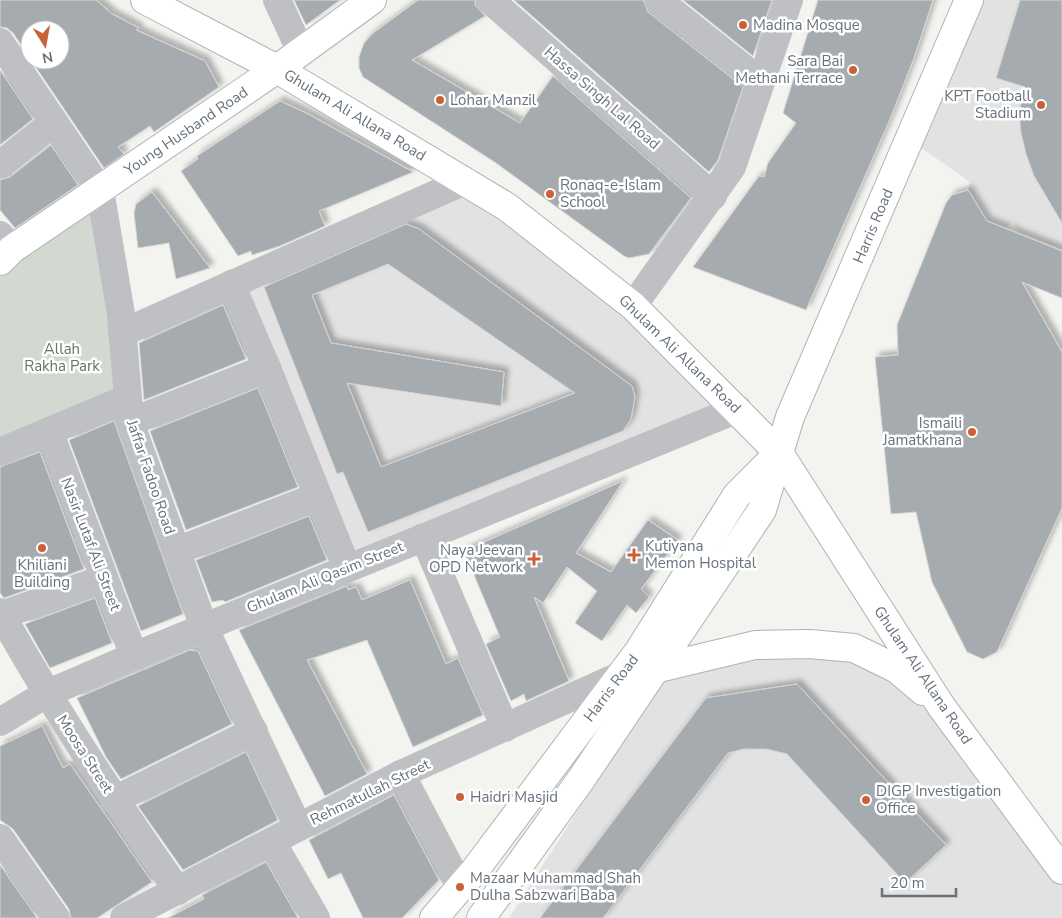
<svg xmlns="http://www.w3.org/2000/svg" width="1062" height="918" viewBox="0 0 1062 918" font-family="'Nunito Sans',sans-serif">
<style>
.built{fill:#e1e2e1}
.green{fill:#d3d8d0}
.building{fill:#a6abb0;stroke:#d5d5d3;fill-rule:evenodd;filter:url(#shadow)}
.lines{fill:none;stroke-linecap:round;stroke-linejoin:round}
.secondary-casing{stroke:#b0b4b8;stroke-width:30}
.primary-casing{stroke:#afb2b6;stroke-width:30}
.street{stroke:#bec0c3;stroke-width:28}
.secondary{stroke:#fff;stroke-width:28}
.primary{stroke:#fff;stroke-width:28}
.poi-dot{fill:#ca6239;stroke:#fff;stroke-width:2}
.labels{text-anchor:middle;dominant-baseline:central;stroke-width:5;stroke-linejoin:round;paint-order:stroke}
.poi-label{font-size:15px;fill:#67727d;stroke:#fff;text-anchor:start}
.street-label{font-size:15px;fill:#67727d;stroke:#fff}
.park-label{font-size:15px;fill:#677564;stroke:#fff}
</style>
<defs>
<filter id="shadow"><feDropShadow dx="4.5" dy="-4.5" stdDeviation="2.5" flood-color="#0004"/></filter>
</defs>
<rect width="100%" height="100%" fill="#f3f3f0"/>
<g class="built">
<polygon points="964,0 1062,0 1062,249 1020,232 1012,222 997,238 968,190 970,182 910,140"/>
<polygon points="465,181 738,409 347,568 234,283"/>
<polygon points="755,645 897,669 1062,870 1062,918 509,918 664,676"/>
</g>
<polygon class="green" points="100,190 128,406 0,455 0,261"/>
<g class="building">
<polygon points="0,0 96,0 112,14 139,28 136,30 205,61 219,87 154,132 150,126 118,147 124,154 104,168 31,60 60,60 60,30 30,30 30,58 13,33 7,28 0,27"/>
<polygon points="294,0 340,0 306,25"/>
<polygon points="418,0 475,0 475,5 485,16 412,60 520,123 553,76 691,198 649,254 629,258 624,256 496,163 363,77 359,68 359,57 364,43 372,34"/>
<polygon points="514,0 643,0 648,12 743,87 718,160 709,172"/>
<polygon points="683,0 772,0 753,56"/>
<polygon points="818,0 933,0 914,58 890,119 806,310 693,267 759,176 764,177 768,163 796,123 783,113"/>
<polygon points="1020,0 1062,0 1062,223 1034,176 1026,154 1021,133 1019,112 1025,87 996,78"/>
<polygon points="0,70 33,119 0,145"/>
<polygon points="280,101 308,114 413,172 319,211 325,226 280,246 252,255 251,251 238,256 181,171 198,159 197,156"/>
<polygon points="51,145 78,185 15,228 0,210 0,180 10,177"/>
<polygon points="968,190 987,221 1062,251 1062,298 1022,282 1062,352 1062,508 997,652 983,659 967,652 932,582 916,512 891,514 875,357 898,355 897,325 946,203 952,195"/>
<polygon points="152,192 162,205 210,268 176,279 169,243 138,248 134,213 136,204"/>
<path d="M406 224 419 229 632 386 635 397 631 419 623 431 368 532 343 472 337 474 264 287ZM388 264 494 337 575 393 381 467 347 383 501 406 504 372 331 343 312 295Z"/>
<polygon points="223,305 246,359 144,400 139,343"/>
<polygon points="258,388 298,487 186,530 150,431"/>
<polygon points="114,421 183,614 141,631 69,440"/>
<polygon points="40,452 84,569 4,598 0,593 0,467"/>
<polygon points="623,481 576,553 611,572 648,520 678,540 641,589 649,597 636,613 627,605 602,641 575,623 597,591 567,567 543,603 534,597 569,681 526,701 524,694 511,701 486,644 500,637 464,551"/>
<polygon points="309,516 327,560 225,602 223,600 212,602 196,560"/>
<polygon points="410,580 446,664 458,658 483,715 413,747 367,640 307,660 367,774 325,796 239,630 347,586 348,590 356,587 362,600"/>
<polygon points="95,598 112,643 50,668 25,624"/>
<polygon points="190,650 198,651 232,724 121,779 106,757 77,698"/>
<polygon points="797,684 946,845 905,883 787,754 766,749 744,749 728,753 603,918 540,918 706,698"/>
<polygon points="42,726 63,768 70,764 152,882 97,918 71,918 69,909 13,829 0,820 0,746"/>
<polygon points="246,752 278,820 183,870 138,806"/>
<polygon points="394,795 439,880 402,918 363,918 341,873 328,879 309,840"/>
<polygon points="266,862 298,918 168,918 204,899 202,895"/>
<polygon points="0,865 37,918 0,918"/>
</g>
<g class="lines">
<defs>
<g id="secondary">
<polyline points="0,261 12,249 277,69 372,0"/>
<polyline points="779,453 790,417 969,0"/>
</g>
<g id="primary">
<polyline points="145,0 277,69 507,207 633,306 779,453 941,706 1062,870"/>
<polyline points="655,669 755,645 810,644 854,648 897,669 923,691"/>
<polyline points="434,918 475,870 639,651 737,495 779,453"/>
<polyline points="481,918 582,778 762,510 778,457"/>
</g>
</defs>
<use href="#secondary" class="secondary-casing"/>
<use href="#primary" class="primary-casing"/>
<g class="street">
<polyline points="277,0 300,50"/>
<polyline points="490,0 713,196"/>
<polyline points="658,0 761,82"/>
<polyline points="0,42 100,190 121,314 130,422 204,627 298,827"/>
<polyline points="0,165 54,122"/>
<polyline points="0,235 12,249"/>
<polyline points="231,284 267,368 347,568"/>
<polyline points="633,306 732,167 789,0"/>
<polyline points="122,333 465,181"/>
<polyline points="130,422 267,368"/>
<polyline points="49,431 134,656"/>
<polyline points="0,452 128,398"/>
<polyline points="424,537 505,728"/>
<polyline points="176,551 318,496"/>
<path d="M0 612C54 709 114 800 178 891"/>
<polyline points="2,615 103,579"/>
<polyline points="0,722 46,694 134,656 738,409"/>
<polyline points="401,774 461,888"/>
<polyline points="114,800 254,731"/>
<polyline points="0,838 56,918"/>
<polyline points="272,842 316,918"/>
<polyline points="124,918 401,774 621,675"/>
</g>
<use href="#secondary" class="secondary"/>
<use href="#primary" class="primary"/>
</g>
<g class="poi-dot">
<circle cx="743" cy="25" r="5"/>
<circle cx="853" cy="70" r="5"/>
<circle cx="440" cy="100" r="5"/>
<circle cx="1041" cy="105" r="5"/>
<circle cx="550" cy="194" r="5"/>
<circle cx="972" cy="432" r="5"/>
<circle cx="42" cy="548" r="5"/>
<path d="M631.5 547.5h5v5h5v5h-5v5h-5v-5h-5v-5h5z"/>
<path d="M531.5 551.5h5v5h5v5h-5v5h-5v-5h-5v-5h5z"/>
<circle cx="460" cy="797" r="5"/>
<circle cx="866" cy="800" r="5"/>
<circle cx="460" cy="887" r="5"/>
</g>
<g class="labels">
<g class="poi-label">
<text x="753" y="25">Madina Mosque</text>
<text x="843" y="61" text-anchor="end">Sara Bai<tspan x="843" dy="17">Methani Terrace</tspan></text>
<text x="1031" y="96" text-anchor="end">KPT Football<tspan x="1031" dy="17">Stadium</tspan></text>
<text x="450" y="100">Lohar Manzil</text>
<text x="560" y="185">Ronaq-e-Islam<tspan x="560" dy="17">School</tspan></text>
<text x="962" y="423" text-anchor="end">Ismaili<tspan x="962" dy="17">Jamatkhana</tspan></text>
<text x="645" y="546">Kutiyana<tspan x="645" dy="17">Memon Hospital</tspan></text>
<text x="523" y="550" text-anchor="end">Naya Jeevan<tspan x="523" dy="17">OPD Network</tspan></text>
<text x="42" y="565" text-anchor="middle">Khiliani<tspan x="42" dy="17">Building</tspan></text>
<text x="876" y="791">DIGP Investigation<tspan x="876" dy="17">Office</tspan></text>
<text x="470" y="797">Haidri Masjid</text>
<text x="470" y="878">Mazaar Muhammad Shah<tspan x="470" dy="17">Dulha Sabzwari Baba</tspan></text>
</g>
<g class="street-label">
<text transform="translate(602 98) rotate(41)">Hassa Singh Lal Road</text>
<text transform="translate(355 115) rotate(31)">Ghulam Ali Allana Road</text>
<text transform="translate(186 131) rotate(-34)">Young Husband Road</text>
<text transform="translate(873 226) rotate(-67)">Harris Road</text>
<text transform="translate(680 354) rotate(44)">Ghulam Ali Allana Road</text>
<text transform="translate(151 477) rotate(71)">Jaffar Fadoo Road</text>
<text transform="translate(91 544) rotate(69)">Nasir Lutaf Ali Street</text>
<text transform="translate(325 577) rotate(-22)">Ghulam Ali Qasim Street</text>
<text transform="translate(923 675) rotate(56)">Ghulam Ali Allana Road</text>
<text transform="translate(611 688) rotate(-53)">Harris Road</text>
<text transform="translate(85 754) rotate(57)">Moosa Street</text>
<text transform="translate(370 792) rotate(-26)">Rehmatullah Street</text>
</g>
<g class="park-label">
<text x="62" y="349">Allah<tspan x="62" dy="17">Rakha Park</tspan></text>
</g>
</g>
<g transform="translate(45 45) rotate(169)"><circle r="24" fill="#ffffff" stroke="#c2c7cb"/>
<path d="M0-4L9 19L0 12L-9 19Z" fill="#ca6239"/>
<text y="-8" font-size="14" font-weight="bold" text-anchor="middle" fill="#67727d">N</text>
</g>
<path d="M882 888v8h74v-8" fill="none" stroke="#67727d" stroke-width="2.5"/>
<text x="890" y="888" font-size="15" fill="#67727d" stroke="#ffffff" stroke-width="4" paint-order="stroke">20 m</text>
</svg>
